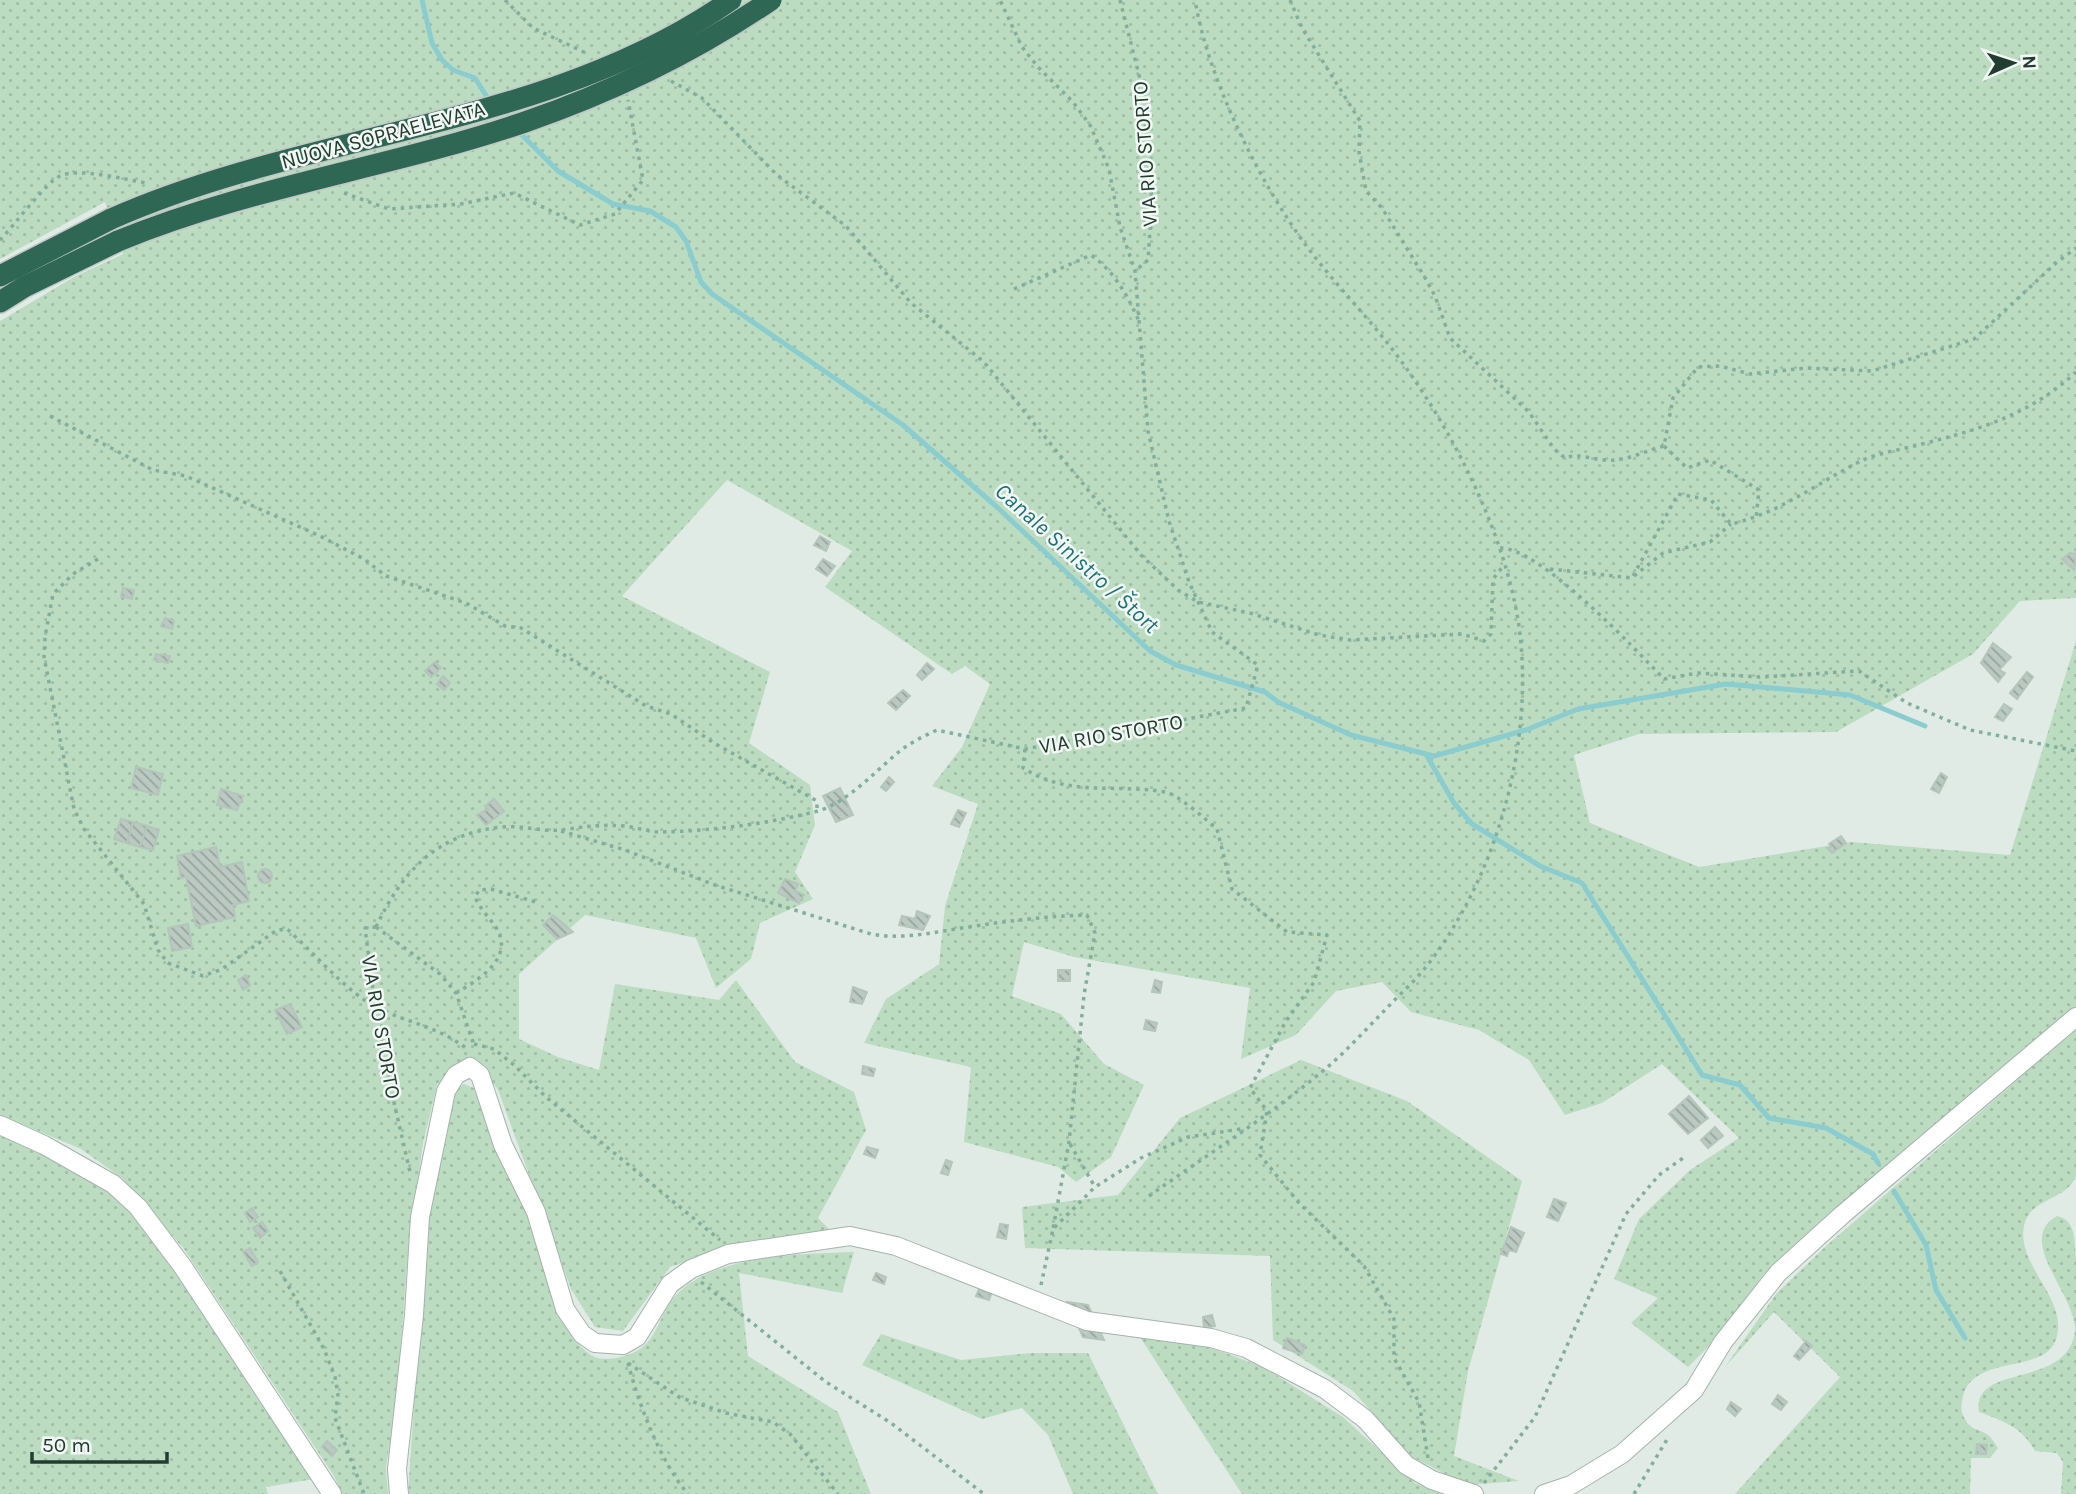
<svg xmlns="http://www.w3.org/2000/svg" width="2076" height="1494" viewBox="0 0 2076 1494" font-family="Karla,sans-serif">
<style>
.grass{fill:url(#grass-dots)}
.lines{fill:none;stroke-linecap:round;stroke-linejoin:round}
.stream{stroke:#8bcccf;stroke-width:5}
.building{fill:url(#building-back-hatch);stroke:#b4c5bc;stroke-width:2}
.minor-casing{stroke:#a4b3ac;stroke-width:20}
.highway-casing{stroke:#c1c8c6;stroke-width:24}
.path{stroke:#83ae9c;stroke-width:3.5;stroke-dasharray:3.5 5;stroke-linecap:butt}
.minor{stroke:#fff;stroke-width:18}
.highway{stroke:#2f6755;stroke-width:21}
.highway-bridge-casing{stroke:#c1c8c6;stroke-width:24;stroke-linecap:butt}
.highway-bridge{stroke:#2f6755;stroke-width:21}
.labels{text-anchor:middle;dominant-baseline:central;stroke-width:5;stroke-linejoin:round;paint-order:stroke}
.street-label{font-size:21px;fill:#223c32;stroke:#f2f8f4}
.water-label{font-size:23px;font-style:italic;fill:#1e7176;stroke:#f2f8f4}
</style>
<defs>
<pattern id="grass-dots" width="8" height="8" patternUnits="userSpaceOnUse" patternTransform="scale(1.75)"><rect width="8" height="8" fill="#bbdcc0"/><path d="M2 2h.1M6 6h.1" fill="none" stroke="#a0bea5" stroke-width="1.8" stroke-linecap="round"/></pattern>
<pattern id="building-back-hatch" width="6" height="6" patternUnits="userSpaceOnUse" patternTransform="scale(1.75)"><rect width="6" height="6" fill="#bac9c1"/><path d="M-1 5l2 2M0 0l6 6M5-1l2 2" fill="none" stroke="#97a49d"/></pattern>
</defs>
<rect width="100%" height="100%" fill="#e1ebe6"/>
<g class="grass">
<polygon points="0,0 2076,0 2076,598 2020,601 1973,654 1836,732 1639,734 1574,755 1590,823 1699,867 1851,842 2010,855 2076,641 2076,1007 1908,1146 1764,1274 1710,1345 1688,1367 1631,1323 1658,1298 1614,1279 1639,1219 1690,1170 1739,1138 1662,1064 1602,1103 1565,1115 1529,1060 1479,1030 1411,1012 1382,982 1336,991 1296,1035 1241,1059 1250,988 1074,957 1024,942 1012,996 1061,1014 1104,1064 1144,1085 1111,1157 1076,1182 1058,1167 964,1142 971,1067 864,1043 886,999 939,964 945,906 978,804 932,786 962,747 990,684 965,666 952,674 825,587 852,551 727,480 622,596 770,672 749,743 810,785 815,825 795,872 813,899 760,923 751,959 716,988 696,938 585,915 519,974 519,1039 558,1057 599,1070 615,984 719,1000 736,980 795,1062 854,1092 866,1130 818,1218 831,1231 748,1241 670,1267 623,1331 595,1327 571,1289 498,1090 477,1061 456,1065 437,1085 423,1143 407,1264 397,1399 386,1467 388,1494 342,1494 334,1476 184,1249 122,1178 81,1149 0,1115 0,321 74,277 123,254 105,202 0,259"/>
<path d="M2076 1029V1176C2067 1201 2030 1197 2024 1226 2016 1267 2072 1301 2055 1342 2042 1373 1973 1355 1963 1396 1961 1406 1960 1412 1966 1421 1970 1429 1981 1430 1988 1435 1992 1438 1995 1444 1998 1448L1990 1458H1971L1970 1494H1735L1840 1377 1774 1312 1725 1367 1776 1294 1825 1247Z"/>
<polygon points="1301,1060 1407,1101 1522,1181 1468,1371 1454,1456 1519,1481 1467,1485 1410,1456 1353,1391 1273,1340 1270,1256 1025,1248 1022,1207 1118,1195 1180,1118"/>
<path d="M464 1084 474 1088C490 1128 509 1167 525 1206 544 1253 547 1324 591 1355 602 1363 625 1357 637 1351 659 1338 659 1313 676 1295 716 1254 801 1254 854 1252L842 1293 739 1273 748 1356 838 1412 871 1494H408L426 1228 447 1115 456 1090Z"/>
<polygon points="0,1135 82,1174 110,1191 153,1236 260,1403 314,1479 266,1487 268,1494 0,1494"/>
<path d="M2057 1216C2076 1220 2074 1239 2076 1257V1494H2061L2063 1462 2057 1453 2035 1451C2022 1427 2003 1421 1979 1412 1971 1362 2068 1390 2075 1331 2076 1294 2014 1240 2057 1216Z"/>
<polygon points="881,1334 961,1360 1031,1353 1088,1353 1158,1494 1073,1494 1048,1435 1022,1408 982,1419 862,1365"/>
<polygon points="1138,1334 1215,1349 1263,1367 1343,1417 1415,1483 1441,1494 1242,1494"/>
</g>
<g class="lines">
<g class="stream">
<polyline points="422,0 432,43 442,60 453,70 475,78 490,102"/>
<polyline points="516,129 558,171 613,204 650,211 676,227 686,241 701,282 712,294 903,425 998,508 1150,651 1176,665 1265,692 1278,702 1351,735 1434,756 1526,730 1578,709 1726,684 1850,695 1925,726"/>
<polyline points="1427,756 1454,803 1472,824 1540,866 1582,883 1702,1075 1740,1085 1769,1118 1826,1128 1873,1154 1878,1163"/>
<polyline points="1894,1191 1926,1245 1936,1290 1965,1338"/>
</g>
</g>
<g class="building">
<polygon points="820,536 830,542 826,551 814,545"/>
<polygon points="2070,553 2076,554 2074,570 2062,559"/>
<polygon points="823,559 835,566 827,576 816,569"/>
<polygon points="123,588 134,590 132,599 121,596"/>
<polygon points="165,618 174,621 172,629 161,626"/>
<polygon points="1993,643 2011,657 1999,670 2005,673 1998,682 1981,663"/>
<polygon points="156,654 170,656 168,663 154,660"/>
<polygon points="435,662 441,668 431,677 425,671"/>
<polygon points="927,663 934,669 922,680 917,675"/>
<polygon points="2027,672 2033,677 2017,699 2010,693"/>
<polygon points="443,676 450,683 444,690 437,684"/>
<polygon points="903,690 910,696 896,710 888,703"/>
<polygon points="2004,704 2012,709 2003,721 1995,717"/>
<polygon points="136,767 163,774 158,795 131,788"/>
<polygon points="1941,773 1947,777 1939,793 1931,789"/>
<polygon points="889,777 894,782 886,791 881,787"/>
<polygon points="840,788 853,815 836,822 823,796"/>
<polygon points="221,789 243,796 237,810 217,805"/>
<polygon points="494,799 504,811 486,825 477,815 488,809 485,806"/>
<polygon points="958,810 966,813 959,827 951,824"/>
<polygon points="121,819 133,822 127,843 114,839"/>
<polygon points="133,822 147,826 140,847 127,843"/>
<polygon points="147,826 159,830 153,850 140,847"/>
<polygon points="1841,836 1846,843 1832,853 1827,848 1832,847 1829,844"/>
<polygon points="216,847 220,867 242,862 249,901 233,905 235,917 196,926 186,877 181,878 177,856"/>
<circle cx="265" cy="876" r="7"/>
<polygon points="785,879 798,884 795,891 804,895 799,903 778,893"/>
<polygon points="917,911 930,916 923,930 899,925 902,916 915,919"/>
<polygon points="553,915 573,932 557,939 543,925"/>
<polygon points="188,924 192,947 172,951 168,928"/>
<rect x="1058" y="970" width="12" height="11"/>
<polygon points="246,975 250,985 243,990 238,980"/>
<polygon points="1155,980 1162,982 1160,993 1152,992"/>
<polygon points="853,987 867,992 862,1004 850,1002"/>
<polygon points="290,1004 302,1027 287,1034 275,1010"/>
<polygon points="1146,1020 1157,1023 1155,1031 1144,1029"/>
<polygon points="863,1066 875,1069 873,1076 862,1074"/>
<polygon points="1689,1096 1708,1118 1688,1134 1669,1114"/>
<polygon points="1715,1127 1723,1136 1708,1148 1701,1140"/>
<polygon points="867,1147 878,1150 875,1158 864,1154"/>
<polygon points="946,1160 952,1162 948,1175 941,1173"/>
<polygon points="1554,1199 1566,1203 1558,1221 1547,1217"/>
<polygon points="252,1208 258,1217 250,1222 245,1213"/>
<polygon points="262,1222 268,1231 260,1238 253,1228"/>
<polygon points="1000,1224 1008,1225 1006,1239 997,1237"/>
<polygon points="1511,1227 1524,1233 1516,1252 1509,1250 1507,1256 1501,1254"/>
<polygon points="250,1248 258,1262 252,1266 243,1252"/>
<polygon points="876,1273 886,1277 884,1284 873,1280"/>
<polygon points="979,1289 991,1294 989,1300 976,1296"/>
<polygon points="1067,1302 1088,1305 1104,1340 1083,1337"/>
<polygon points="1212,1315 1215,1326 1204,1328 1203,1317"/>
<polygon points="1287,1338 1305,1345 1302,1354 1283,1348"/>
<polygon points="1806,1341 1812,1346 1799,1360 1794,1356"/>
<polygon points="1778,1395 1787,1402 1781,1410 1772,1404"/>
<polygon points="1731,1402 1741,1409 1735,1416 1727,1409"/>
<polygon points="77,1437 88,1450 81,1455 71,1442"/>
<polygon points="327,1441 337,1450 332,1456 322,1447"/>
<polygon points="1977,1444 1987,1445 1986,1454 1976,1454"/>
</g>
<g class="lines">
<defs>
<g id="minor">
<polyline points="0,1125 44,1145 113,1184 138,1207 183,1267 332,1494"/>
<polyline points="399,1494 397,1469 414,1315 420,1217 446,1091 456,1075 470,1067 480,1075 503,1145 536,1212 565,1309 582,1334 595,1343 623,1345 637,1337 670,1284 691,1269 728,1254 850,1236 896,1246 1087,1321 1211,1338 1246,1348 1325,1389 1365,1419 1406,1465 1432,1480 1474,1494"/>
<polyline points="1544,1494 1571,1485 1622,1454 1694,1390 1723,1342 1778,1273 1842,1215 2076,1017"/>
</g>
<g id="highway">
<polyline points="0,276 111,219"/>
<polyline points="0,302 24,287 118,241"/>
</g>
</defs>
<use href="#minor" class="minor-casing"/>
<use href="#highway" class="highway-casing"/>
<g class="path">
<polyline points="505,0 533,28 588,54"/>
<polyline points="1120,0 1142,87 1152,202 1148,260 1135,271"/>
<path d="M1290 0 1302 28 1360 121 1359 152 1366 191 1382 208 1424 276 1435 296 1450 338 1529 412 1554 449 1565 458C1579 452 1598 462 1615 460 1630 459 1648 450 1664 446L1673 398 1698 367 1720 366 1750 374 1806 368 1872 371 1974 339 2056 263 2076 248"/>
<polyline points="671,81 702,98 777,175 846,226 911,303 984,362 1141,555 1178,590 1198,602 1250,613 1319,635 1350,640 1462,634 1484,641 1491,634 1493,579 1504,565"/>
<polyline points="344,193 389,209 461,204 514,193 580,225 615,214 643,180 628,100"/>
<path d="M0 240C14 226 46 182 60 176 80 167 126 180 147 183"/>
<path d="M1014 289 1091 255C1115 272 1127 295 1139 321"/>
<polyline points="50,416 153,470 186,476 320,536 364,559 386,576 466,603 505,626 521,628 646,706 671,714 714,743 817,801 817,811"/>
<polyline points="1664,446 1687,468 1710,460 1759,490 1756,519"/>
<path d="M1500 548C1539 547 1634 648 1664 679L1698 673 1760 677 1859 671 1907 703 1970 730 2076 751"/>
<path d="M98 559 73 574 53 594 45 637 44 657 74 809 84 829 144 904 158 950 168 963 203 976 222 969 277 930 287 929C311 950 349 994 376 1007 410 1024 435 1025 469 1050"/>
<path d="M1550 569 1632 578 1678 494 1711 500 1731 524C1780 513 1817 483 1861 461 1877 453 1900 450 1918 445 1978 430 2030 415 2076 372"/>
<polyline points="1634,576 1663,553 1710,542 1731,524"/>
<path d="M1025 749 1023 768C1071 798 1114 783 1165 792 1178 794 1206 820 1217 829L1232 889 1287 932 1327 935 1314 982 1286 1021 1250 1088 1267 1111 1260 1155 1299 1203 1364 1266 1394 1319V1358L1419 1402 1428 1458"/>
<path d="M561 831 625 850 715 885 871 934C905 940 934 932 968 927 1008 921 1047 916 1087 915L1095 933 1084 995 1069 1142 1053 1229"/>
<path d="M376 927C403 870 437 834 502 827 521 825 542 832 561 830 582 827 602 824 624 826 636 827 648 832 661 832 711 831 765 824 814 812 847 804 874 772 900 751 911 742 924 736 937 730L1025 749 1246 708 1258 665 1212 632 1189 582 1169 521 1148 431 1135 271 1120 227 1109 169 1090 125 1073 102 1038 67 1022 47 1000 0"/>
<polyline points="376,927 365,928 379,1037 410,1172"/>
<polyline points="376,927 440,974 456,993 474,1045"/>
<path d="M456 993C478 980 514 959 497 929 490 918 480 909 475 897L479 890 491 889 536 902"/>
<polyline points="474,1044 494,1049 514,1065 546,1097 720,1240"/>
<polyline points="1070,1144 1095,1187"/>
<path d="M1149 1196C1207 1155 1269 1116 1324 1070 1346 1052 1366 1029 1386 1009 1399 995 1414 982 1426 967 1496 878 1533 747 1520 634 1509 543 1457 438 1404 365 1375 324 1338 288 1308 248 1260 184 1208 79 1195 0"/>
<polyline points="280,1271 324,1349 335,1377 338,1394 335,1418 364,1494"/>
<polyline points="701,1282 826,1382 891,1423 984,1494"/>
<polyline points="1041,1285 1053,1229 1095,1187 1141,1158 1188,1137 1241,1129"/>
<polyline points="628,1363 679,1397 726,1413 773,1422 790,1434 838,1494"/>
<path d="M628 1363C639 1405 660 1461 688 1494"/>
<polyline points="1484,1483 1535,1417 1626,1214 1659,1175 1686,1156"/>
<polyline points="1634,1494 1668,1438"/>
</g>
<use href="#minor" class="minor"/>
<use href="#highway" class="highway"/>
<defs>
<g id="highway-bridge">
<path d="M111 219C311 130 547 129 731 0"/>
<path d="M118 241C252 186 390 168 525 122 612 92 695 52 771 0"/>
</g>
</defs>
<use href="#highway-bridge" class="highway-bridge-casing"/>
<use href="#highway-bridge" class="highway-bridge"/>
</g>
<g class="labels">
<g class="street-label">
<text transform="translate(383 135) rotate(-15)">NUOVA SOPRAELEVATA</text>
<text transform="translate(1145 154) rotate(-94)">VIA RIO STORTO</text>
<text transform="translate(1111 734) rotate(-10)">VIA RIO STORTO</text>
<text transform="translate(381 1027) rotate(80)">VIA RIO STORTO</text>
</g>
<g class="water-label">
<text transform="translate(1077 558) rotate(42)">Canale Sinistro / Štort</text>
</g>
</g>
<g transform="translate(2013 63) rotate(87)" stroke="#f2f8f4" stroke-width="5" paint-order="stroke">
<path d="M0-5L12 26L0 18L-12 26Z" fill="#223c32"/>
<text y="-10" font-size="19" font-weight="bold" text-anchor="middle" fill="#223c32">N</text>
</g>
<path d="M32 1452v10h135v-10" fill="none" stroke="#223c32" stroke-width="3.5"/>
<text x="42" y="1452" font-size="21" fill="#223c32" stroke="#f2f8f4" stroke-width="5" paint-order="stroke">50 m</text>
</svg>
